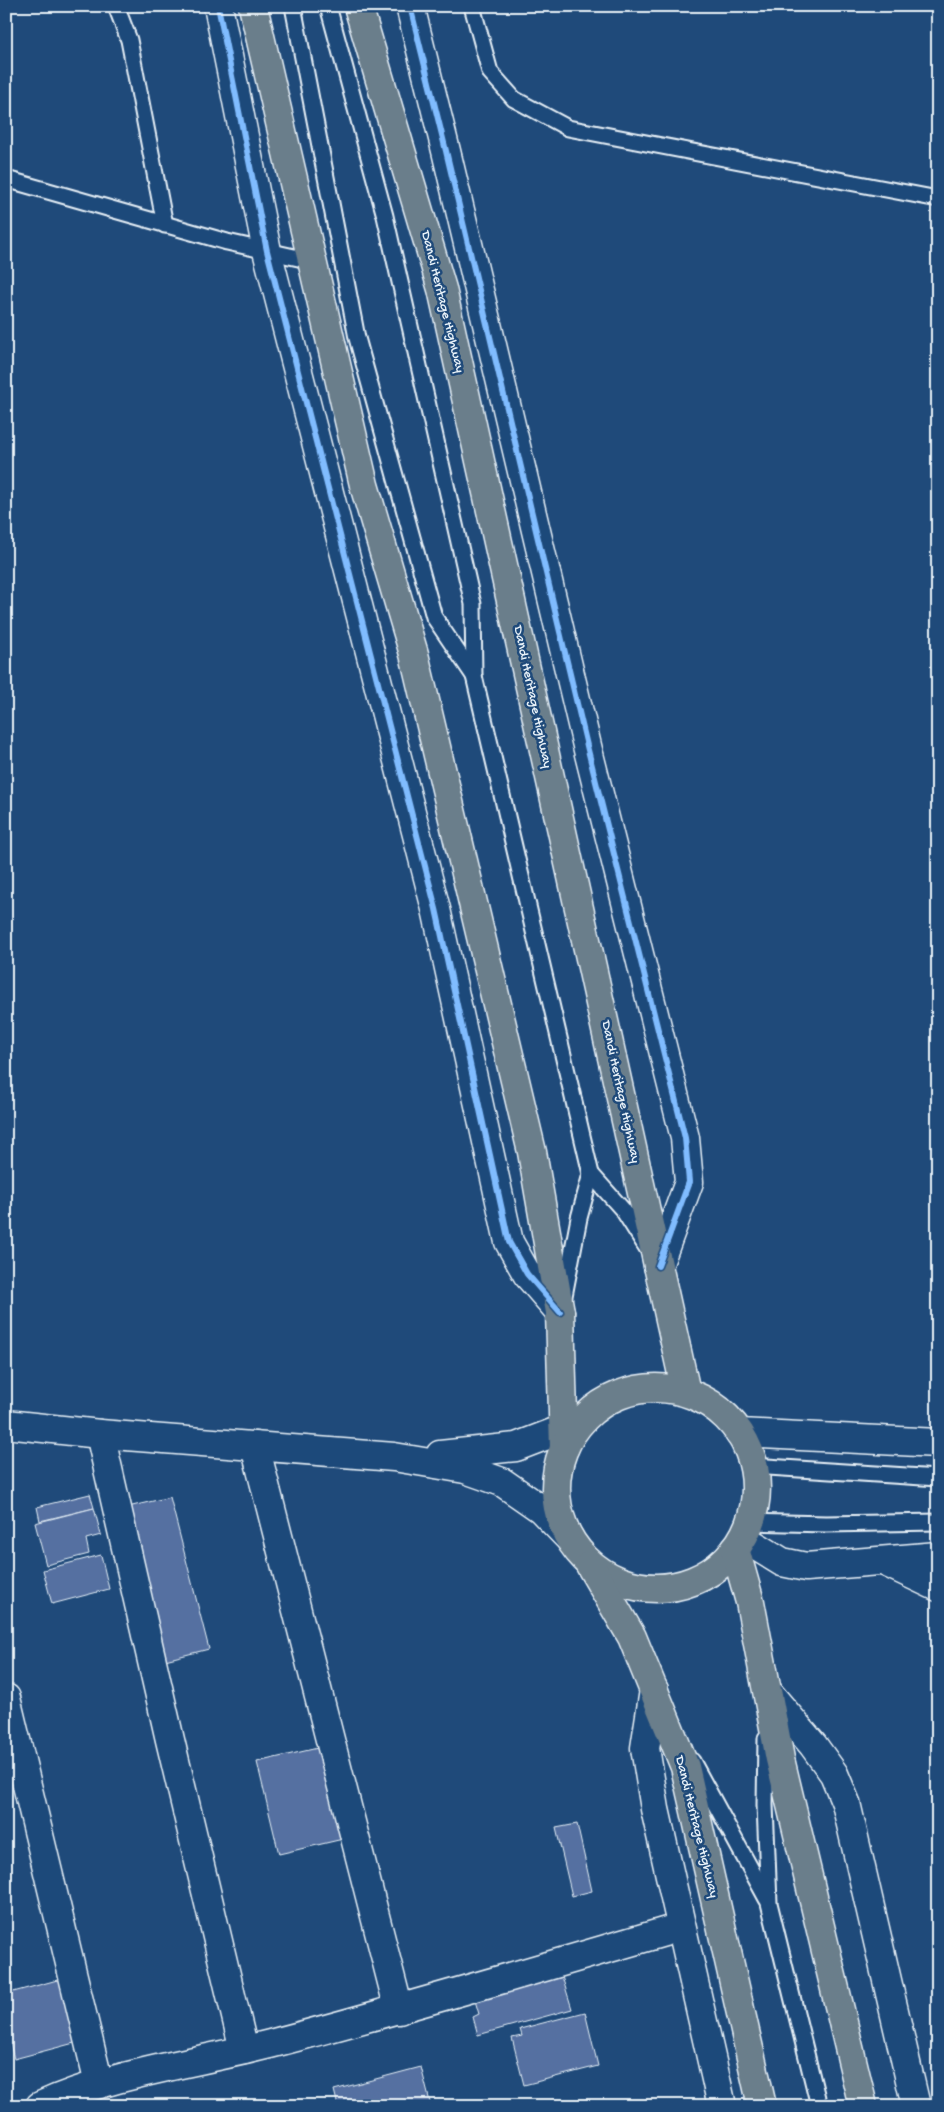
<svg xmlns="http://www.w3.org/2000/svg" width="944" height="2112" viewBox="0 0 944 2112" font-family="'Gochi Hand',sans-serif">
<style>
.building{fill:#5470a1;stroke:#e8f1f8}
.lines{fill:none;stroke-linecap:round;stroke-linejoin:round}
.service-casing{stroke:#e8f1f8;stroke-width:19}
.minor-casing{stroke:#e8f1f8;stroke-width:31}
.tertiary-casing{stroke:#e8f1f8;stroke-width:31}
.trunk-casing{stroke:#e8f1f8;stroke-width:31}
.service{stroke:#1f4a7a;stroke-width:15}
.minor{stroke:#1f4a7a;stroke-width:28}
.tertiary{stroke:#1f4a7a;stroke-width:28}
.trunk{stroke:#6b7e8b;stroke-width:28}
.cycleway-casing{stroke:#1f4a7a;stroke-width:9}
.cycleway{stroke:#80bcff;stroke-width:6}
.labels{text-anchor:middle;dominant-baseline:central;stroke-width:5;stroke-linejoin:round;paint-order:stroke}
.street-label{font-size:14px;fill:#e8f1f8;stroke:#1f4a7a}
</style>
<rect width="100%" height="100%" fill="#1f4a7a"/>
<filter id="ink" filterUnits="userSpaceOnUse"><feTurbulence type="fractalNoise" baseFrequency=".02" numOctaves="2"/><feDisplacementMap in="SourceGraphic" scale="10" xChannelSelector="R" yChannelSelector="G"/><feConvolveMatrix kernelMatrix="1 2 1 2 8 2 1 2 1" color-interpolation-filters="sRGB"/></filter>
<g filter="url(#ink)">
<g class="building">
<polygon points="90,1494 94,1508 40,1521 37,1507"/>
<polygon points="170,1497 209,1649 145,1665 107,1512"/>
<polygon points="94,1508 101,1535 86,1539 89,1554 46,1565 35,1523"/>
<polygon points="101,1555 109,1589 52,1604 43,1570"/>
<polygon points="322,1747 343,1839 279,1854 257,1762"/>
<polygon points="577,1824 592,1891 572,1896 556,1828"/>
<polygon points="560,1970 572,2009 478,2035 473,2017 479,2014 473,1994"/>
<polygon points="61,1979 78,2042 14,2059 6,2028 6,1994"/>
<polygon points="585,2012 598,2066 524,2085 512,2038 522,2036 520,2029"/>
<polygon points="421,2067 431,2106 338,2106 334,2090"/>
<polygon points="11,2094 13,2106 6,2106 6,2095"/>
</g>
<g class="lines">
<defs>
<g id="service">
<polyline points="116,6 129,40 165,225"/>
<polyline points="293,6 357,338 434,617 474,676"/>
<polyline points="328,6 385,216 473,604 474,676 591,1174 579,1218 564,1296"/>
<polyline points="472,6 490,72 514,99 568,128 938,199"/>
<polyline points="6,179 227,242 312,261"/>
<polyline points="591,1174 623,1210 647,1248"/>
<polyline points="753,1466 938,1478"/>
<polyline points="750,1522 826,1524 938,1522"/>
<polyline points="766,1738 765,1805 769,1903 819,2106"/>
<polyline points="692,1761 767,1899"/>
</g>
<g id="minor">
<polyline points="100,1434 170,1740 244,2050"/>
<polyline points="255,1446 399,2010"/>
<polyline points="6,1698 99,2084"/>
<path d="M40 2106C109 2074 195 2063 270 2044 408 2008 544 1967 681 1927"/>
</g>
<g id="tertiary">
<polyline points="218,6 267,251 436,909 509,1242 527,1274 560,1312"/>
<polyline points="410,6 446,151 588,750 685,1138 689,1182 658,1266"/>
<polyline points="6,1424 100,1434 394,1457 465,1469 502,1482 541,1509 569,1538"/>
<polyline points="739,1433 938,1443"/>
<polyline points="440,1455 516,1447 563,1429"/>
<polyline points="743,1538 782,1562 806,1567 938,1556"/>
<polyline points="883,1561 938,1587"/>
<polyline points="654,1690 645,1748 655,1809 722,2106"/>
<polyline points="768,1692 813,1745 834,1774 846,1803 916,2106"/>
</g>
<g id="trunk">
<polyline points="253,6 364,485 414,654 532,1152 560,1312 564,1448"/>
<polyline points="358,6 442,289 686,1392"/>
<circle cx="656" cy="1488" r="100"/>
<polyline points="735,1549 750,1602 780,1759 863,2106"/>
<polyline points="590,1565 632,1637 685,1767 762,2106"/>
</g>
</defs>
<use href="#service" class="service-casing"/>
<use href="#minor" class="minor-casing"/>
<use href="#tertiary" class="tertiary-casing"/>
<use href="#trunk" class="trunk-casing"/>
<use href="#service" class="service"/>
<use href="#minor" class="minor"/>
<use href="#tertiary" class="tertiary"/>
<use href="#trunk" class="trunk"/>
<defs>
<g id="cycleway">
<polyline points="218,6 267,251 436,909 509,1242 527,1274 560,1312"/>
<polyline points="410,6 446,151 588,750 685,1138 689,1182 658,1266"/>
</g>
</defs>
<use href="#cycleway" class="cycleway-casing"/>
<use href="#cycleway" class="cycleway"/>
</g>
</g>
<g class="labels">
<g class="street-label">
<text transform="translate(442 302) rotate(76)">Dandi Heritage Highway</text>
<text transform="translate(532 697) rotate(78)">Dandi Heritage Highway</text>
<text transform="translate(620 1092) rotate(78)">Dandi Heritage Highway</text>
<text transform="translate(696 1827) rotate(76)">Dandi Heritage Highway</text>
</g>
</g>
<rect width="944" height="2112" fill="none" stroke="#1f4a7a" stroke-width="25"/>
<rect x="12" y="12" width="919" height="2087" fill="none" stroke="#e8f1f8" stroke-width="2" filter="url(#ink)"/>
</svg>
